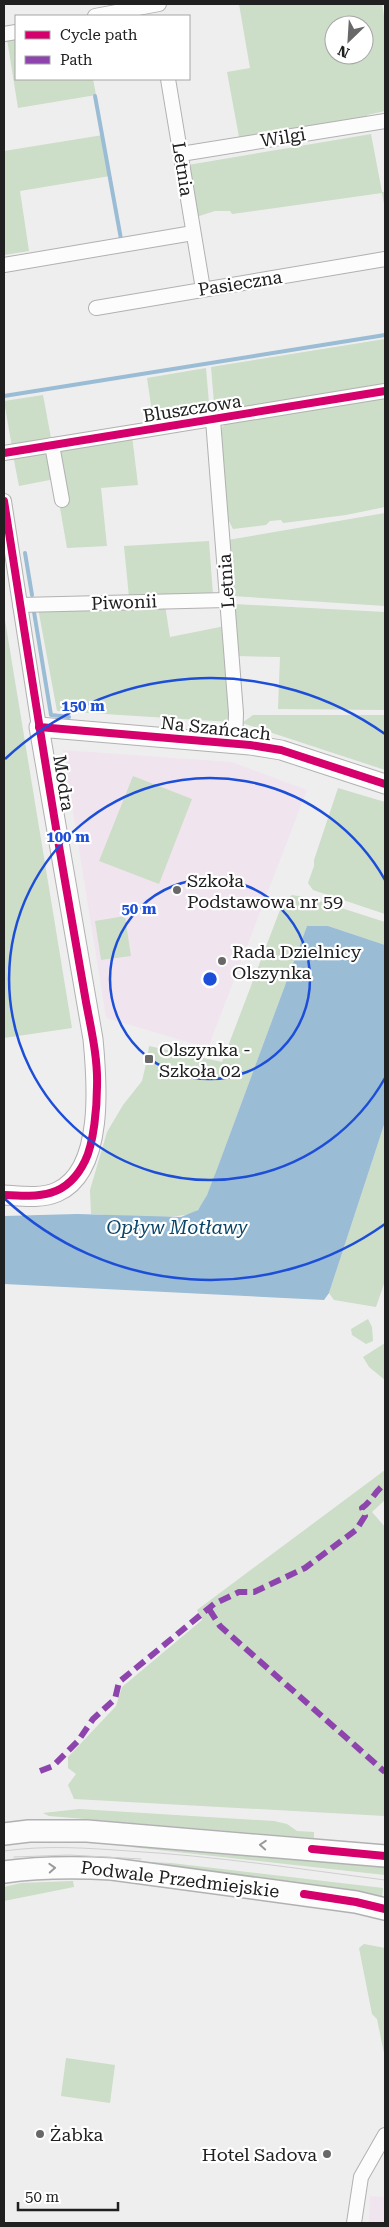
<svg xmlns="http://www.w3.org/2000/svg" width="389" height="2227" viewBox="0 0 389 2227" font-family="'Roboto Serif',serif">
<style>
.education{fill:#f0e5ee}
.green{fill:#ccddc8;fill-rule:evenodd}
.water{fill:#9abcd4}
.lines{fill:none;stroke-linecap:round;stroke-linejoin:round}
.stream{stroke:#9abcd4;stroke-width:4}
.street-casing{stroke:#b1b1b2;stroke-width:16}
.secondary-casing{stroke:#b1b1b2;stroke-width:21}
.primary-casing{stroke:#b1b1b2;stroke-width:24}
.street{stroke:#fcfcfd;stroke-width:14}
.secondary{stroke:#fcfcfd;stroke-width:19}
.primary{stroke:#fcfcfd;stroke-width:21}
.tram{stroke:#cfcfcf;stroke-width:1}
.quiet{stroke:#8e44ad;stroke-width:6;stroke-dasharray:12 6;stroke-linecap:butt}
.cycleway-casing{stroke:#fff;stroke-width:11}
.cycleway{stroke:#d6006c;stroke-width:8}
.oneway{stroke:#99999a}
.ring{fill:none;stroke:#1d4ed8;stroke-width:2.5}
.poi-dot{fill:#686868;stroke:#fff;stroke-width:2}
.labels{text-anchor:middle;dominant-baseline:central;stroke-width:4.5;stroke-linejoin:round;paint-order:stroke}
.street-label{font-size:18px;fill:#202020;stroke:#fff}
.poi-label{font-size:18px;fill:#202020;stroke:#fff;text-anchor:start}
.water-label{font-size:19px;font-style:italic;fill:#094568;stroke:#fff}
.centre{fill:#1d4ed8;stroke:#fff;stroke-width:2.5}
.ring-label{font-size:15px;text-anchor:middle;font-weight:bold;fill:#1d4ed8;stroke:#fff;stroke-width:4.5;stroke-linejoin:round;paint-order:stroke}
</style>
<rect width="100%" height="100%" fill="#eeeeef"/>
<g class="education">
<polygon points="63,750 232,762 307,790 208,1048 106,1018"/>
<polygon points="370,2196 385,2197 385,2223 369,2223"/>
</g>
<g class="green">
<path d="M239 4H382L385 22V111L367 115 368 119 239 137 227 72 250 68ZM334 25H364V55H334Z"/>
<polygon points="16,37 16,79 93,79 96,95 18,108 7,39"/>
<polygon points="371,134 382,192 385,192 385,209 382,193 232,214 230,211 215,211 196,217 188,165"/>
<polygon points="103,135 110,176 20,191 29,251 4,255 4,151"/>
<polygon points="385,339 385,387 215,415 211,367"/>
<polygon points="206,368 210,415 154,425 147,378"/>
<polygon points="43,395 51,438 12,447 4,401"/>
<polygon points="385,396 385,507 346,515 283,523 281,520 270,521 266,525 233,529 227,517 220,434 222,427 226,423"/>
<polygon points="132,436 138,485 101,488 107,546 67,548 60,508 66,506 56,448"/>
<polygon points="41,451 49,455 55,479 19,486 13,455"/>
<polygon points="385,513 385,606 233,596 228,540"/>
<polygon points="209,541 213,595 129,597 124,546"/>
<polygon points="234,604 385,612 385,710 278,709 280,657 237,656"/>
<polygon points="165,605 170,637 225,626 231,722 57,711 38,608"/>
<polygon points="4,614 72,1028 4,1038"/>
<polygon points="253,715 385,715 385,770 242,723"/>
<polygon points="133,776 192,799 159,884 99,861"/>
<polygon points="338,788 385,802 385,914 313,890 308,883 314,866 314,860"/>
<path d="M292 895 310 898 385 922V945L328 926H307L217 1169C213 1180 205 1205 196 1211 179 1222 114 1215 91 1214L90 1190 107 1132 123 1105 142 1081 146 1064 150 1065 152 1054 148 1053 149 1046 222 1062 283 902Z"/>
<polygon points="125,916 131,956 101,960 95,921"/>
<polygon points="385,1122 385,1281 376,1307 334,1300 329,1293"/>
<polygon points="368,1319 372,1327 373,1341 366,1344 352,1335 351,1329"/>
<polygon points="385,1343 385,1380 369,1367 363,1357"/>
<polygon points="385,1470 385,1500 372,1512 385,1527 385,1816 74,1799 68,1785 76,1774 68,1768 68,1757 116,1706 122,1687 202,1620 197,1610"/>
<polygon points="79,1809 274,1821 287,1824 297,1831 314,1832 314,1838 49,1816 43,1813"/>
<polygon points="131,1844 385,1865 385,1875 131,1847"/>
<polygon points="41,1857 171,1863 383,1888 382,1899 4,1866 4,1860"/>
<polygon points="73,1881 74,1887 4,1901 4,1887 21,1883"/>
<polygon points="364,1944 385,1948 385,2058 377,2019 372,2014 359,1948"/>
<polygon points="66,2058 115,2065 110,2103 61,2096"/>
</g>
<polygon class="water" points="307,926 328,926 385,945 385,1122 329,1293 324,1300 4,1284 4,1216 77,1214 181,1217 198,1210 207,1195 217,1169"/>
<g class="lines">
<g class="stream">
<polyline points="95,96 121,239"/>
<polyline points="4,396 385,335"/>
<polyline points="25,553 32,595"/>
<polyline points="34,612 51,715 69,717"/>
</g>
<defs>
<g id="street">
<polyline points="95,16 159,4"/>
<polyline points="4,34 16,32"/>
<polyline points="168,79 203,289"/>
<polyline points="181,154 385,121"/>
<polyline points="4,265 193,233"/>
<polyline points="96,308 385,259"/>
<polyline points="213,420 236,713 235,743"/>
<polyline points="52,445 62,500"/>
<polyline points="4,453 385,391"/>
<polyline points="4,501 39,727"/>
<polyline points="20,605 227,600"/>
<polyline points="354,2223 361,2177 385,2135"/>
</g>
<path id="secondary" d="M4 1195C21 1196 41 1199 57 1192 105 1171 97 1080 93 1039L39 727 250 745 281 750 385 784"/>
<g id="primary">
<polyline points="4,1834 29,1831 87,1831 385,1856"/>
<path d="M4 1872C40 1867 75 1867 112 1869L356 1902 385 1909"/>
</g>
</defs>
<use href="#street" class="street-casing"/>
<use href="#secondary" class="secondary-casing"/>
<use href="#primary" class="primary-casing"/>
<use href="#street" class="street"/>
<use href="#secondary" class="secondary"/>
<use href="#primary" class="primary"/>
<g class="tram">
<path d="M4 1851C46 1845 87 1848 129 1851 215 1856 300 1869 385 1880"/>
<polyline points="14,1857 69,1855 141,1859"/>
</g>
<g class="quiet">
<polyline points="209,1609 220,1626 385,1772"/>
<path d="M40 1771 53 1766 78 1741 93 1719 115 1699 119 1682 214 1604 239 1592H254L305 1568 356 1530 365 1516 362 1508C372 1501 375 1491 385 1484"/>
</g>
<defs>
<g id="cycleway">
<polyline points="4,453 385,391"/>
<path d="M4 501C24 627 43 754 65 881 72 921 79 961 86 1002 91 1029 98 1058 97 1086 97 1106 94 1143 85 1161 67 1198 40 1197 4 1195"/>
<polyline points="39,727 250,745 281,750 385,784"/>
<polyline points="312,1849 385,1856"/>
<polyline points="304,1894 356,1902 385,1909"/>
</g>
</defs>
<use href="#cycleway" class="cycleway-casing"/>
<use href="#cycleway" class="cycleway"/>
</g>
<defs><path id="oneway-chevron" d="M-2-3.5L2.5 0L-2 3.5" fill="none" stroke-width="1.6" stroke-linecap="round" stroke-linejoin="round" transform="scale(1.25)"/></defs>
<g class="oneway">
<use href="#oneway-chevron" transform="translate(263 1845) rotate(-176)"/>
<use href="#oneway-chevron" transform="translate(52 1868) rotate(-3)"/>
</g>
<g class="ring">
<circle cx="210" cy="979" r="100"/>
<path d="M385 1078A201 201 0 1 1 385 880"/>
<path d="M385 1224A301 301 0 0 1 5 1199M5 759A301 301 0 0 1 385 734"/>
</g>
<g class="poi-dot">
<circle cx="177" cy="890" r="5"/>
<circle cx="222" cy="961" r="5"/>
<rect x="144" y="1054" width="10" height="10" rx="2.5"/>
<circle cx="40" cy="2134" r="5"/>
<circle cx="327" cy="2154" r="5"/>
</g>
<g class="labels">
<g class="street-label">
<text transform="translate(283 137) rotate(-9)">Wilgi</text>
<text transform="translate(183 169) rotate(81)">Letnia</text>
<text transform="translate(240 283) rotate(-9)">Pasieczna</text>
<text transform="translate(192 408) rotate(-9)">Bluszczowa</text>
<text transform="translate(226 581) rotate(-94)">Letnia</text>
<text transform="translate(124 602) rotate(-2)">Piwonii</text>
<text transform="translate(216 728) rotate(6)">Na Szańcach</text>
<text transform="translate(64 783) rotate(81)">Modra</text>
<text transform="translate(180 1879) rotate(7)">Podwale Przedmiejskie</text>
</g>
<g class="poi-label">
<text x="187" y="880">Szkoła<tspan x="187" dy="21">Podstawowa nr 59</tspan></text>
<text x="232" y="951">Rada Dzielnicy<tspan x="232" dy="21">Olszynka</tspan></text>
<text x="159" y="1049">Olszynka -<tspan x="159" dy="21">Szkoła 02</tspan></text>
<text x="50" y="2134">Żabka</text>
<text x="317" y="2154" text-anchor="end">Hotel Sadova</text>
</g>
<g class="water-label">
<text x="177" y="1227">Opływ Motławy</text>
</g>
</g>
<circle cx="210" cy="979" r="8" class="centre"/>
<g class="ring-label">
<text x="83" y="711">150 m</text>
<text x="68" y="842">100 m</text>
<text x="139" y="914">50 m</text>
</g>
<rect width="389" height="2227" fill="none" stroke="#202020" stroke-width="10"/>
<rect x="15" y="15" width="175" height="65" fill="#ffffff" stroke="#a6a6a6"/>
<rect x="25" y="31" width="25" height="8" fill="#d6006c" stroke="#a6a6a6"/>
<text x="60" y="40" font-size="15" fill="#202020">Cycle path</text>
<rect x="25" y="56" width="25" height="8" fill="#8e44ad" stroke="#a6a6a6"/>
<text x="60" y="65" font-size="15" fill="#202020">Path</text>
<g transform="translate(349 40) rotate(205)"><circle r="24" fill="#ffffff" stroke="#a6a6a6"/>
<path d="M0-4L9 19L0 12L-9 19Z" fill="#686868"/>
<text y="-8" font-size="14" font-weight="bold" text-anchor="middle" fill="#202020">N</text>
</g>
<path d="M18 2202v8h100v-8" fill="none" stroke="#202020" stroke-width="2.5"/>
<text x="25" y="2202" font-size="15" fill="#202020" stroke="#ffffff" stroke-width="4" paint-order="stroke">50 m</text>
</svg>
